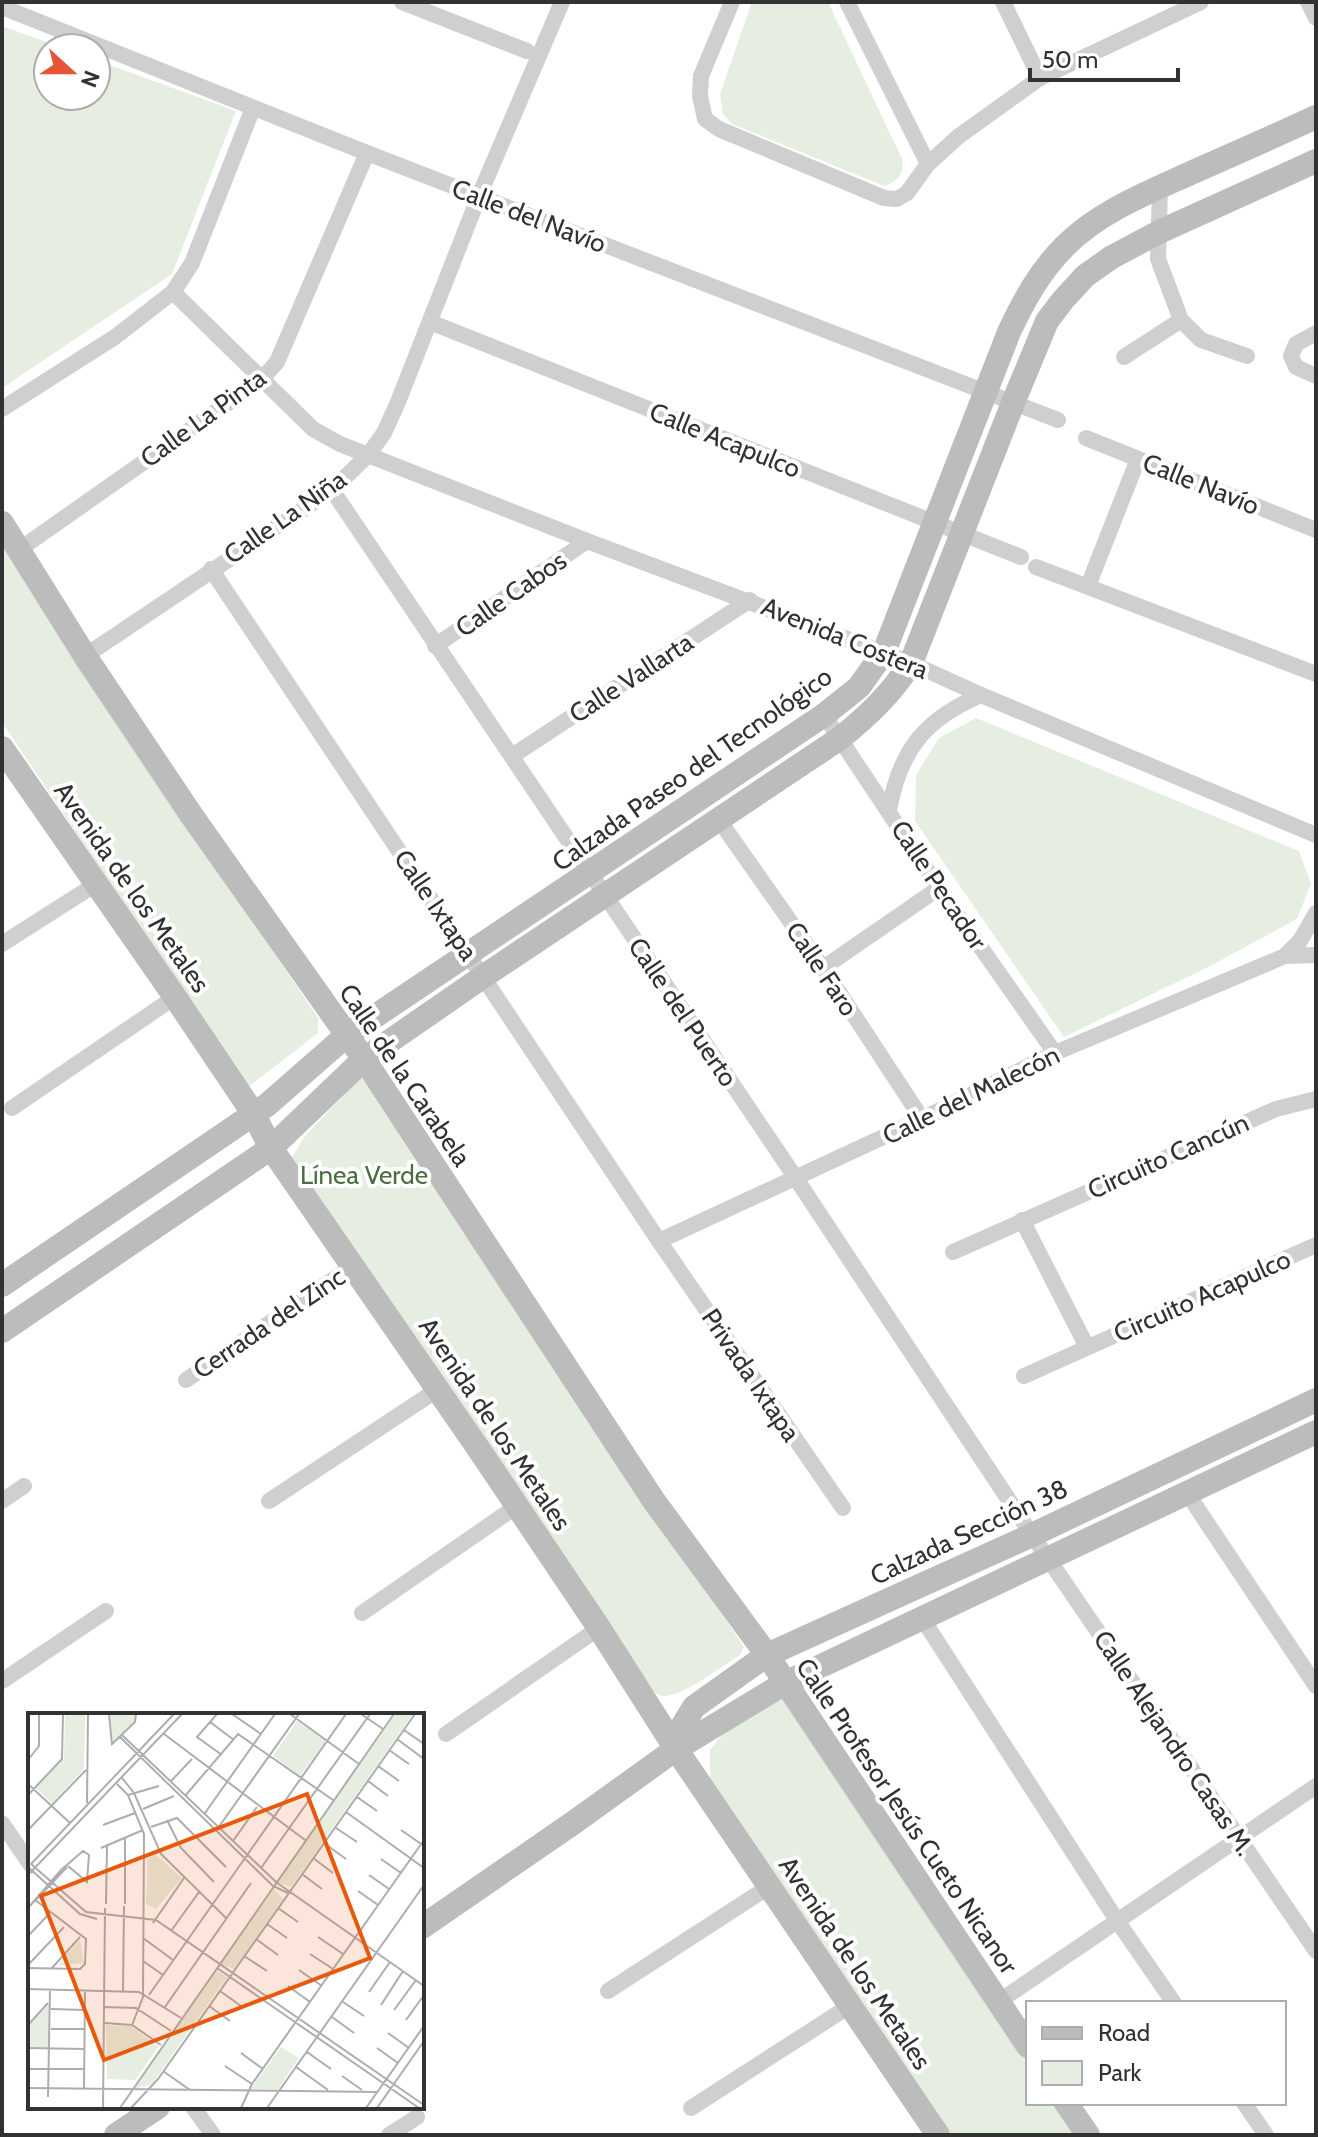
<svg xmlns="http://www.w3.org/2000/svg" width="1318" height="2137" viewBox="0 0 1318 2137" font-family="Cabin,sans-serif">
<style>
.green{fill:#e5eee1}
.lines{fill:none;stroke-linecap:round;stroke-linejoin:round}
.street{stroke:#cfcfcf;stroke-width:16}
.secondary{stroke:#bcbcbc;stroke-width:24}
.labels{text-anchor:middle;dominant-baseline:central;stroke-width:8;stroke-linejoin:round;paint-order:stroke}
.street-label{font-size:26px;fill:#323232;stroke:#fff}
.park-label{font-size:26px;fill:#4a6f3f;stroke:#fff}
.inset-road{fill:none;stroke:#adadad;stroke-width:2}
.view{fill:#e8590c;fill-opacity:0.15;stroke:#e8590c;stroke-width:4}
.inset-edge{fill:none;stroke:#323232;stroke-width:4}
</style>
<rect width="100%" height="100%" fill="#fff"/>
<g class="green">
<path d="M752 2H828L902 159C905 173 897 182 884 186L732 124 723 114 720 94Z"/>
<polygon points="2,26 63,48 48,48 48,96 96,96 96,60 236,111 172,274 2,388"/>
<polygon points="2,546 318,1018 318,1033 247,1088 2,722"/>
<polygon points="976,718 1299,851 1311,883 1297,919 1210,966 1064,1037 915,821 916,775 939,738"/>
<path d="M361 1077 744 1647 740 1655C722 1666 683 1696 664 1696 657 1696 653 1690 648 1686L290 1161 304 1137Z"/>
<polygon points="784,1692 1028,2058 1028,2103 1058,2103 1080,2135 949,2135 710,1778 710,1750 720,1737"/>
</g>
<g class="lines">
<g class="street">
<polyline points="402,2 527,51"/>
<polyline points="732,2 701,76 700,96 705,119 719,129 884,198 897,199 907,193 928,164 959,136 1040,78 1201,2"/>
<polyline points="847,2 928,164"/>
<polyline points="1003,2 1040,78"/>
<polyline points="1308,2 1316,18"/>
<polyline points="2,7 367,153 1058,420"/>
<polyline points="1160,187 1158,259 1181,320 1201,340 1247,356"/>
<polyline points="173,292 313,429 340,444 587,541 911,663 981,695 1316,835"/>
<polyline points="430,322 1021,557"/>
<polyline points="1316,333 1296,344 1291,356 1296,367 1316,376"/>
<polyline points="1124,357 1181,320"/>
<polyline points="2,409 115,337 173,292 192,263 253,108"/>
<polyline points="1086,438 1316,530"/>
<polyline points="332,490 795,1177 1032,1535 1316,1951"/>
<polyline points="20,549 262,379 277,362 367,153"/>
<polyline points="1036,567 1316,674"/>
<polyline points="211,569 659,1241 843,1508"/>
<polyline points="1088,586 1138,459"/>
<polyline points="435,646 587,541"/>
<polyline points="85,656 332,490 368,455 384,433 398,402 479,196 562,2"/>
<polyline points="824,715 939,888 1055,1053"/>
<polyline points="512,756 750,600"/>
<path d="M889 810C900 750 925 719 981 695"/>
<polyline points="719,820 823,968 922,1119"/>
<polyline points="2,944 96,884"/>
<polyline points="1285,956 1300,941 1316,913"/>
<polyline points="823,968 939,888"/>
<polyline points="12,1108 175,997"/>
<polyline points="1022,1220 1087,1347"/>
<polyline points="659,1241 922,1119 1055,1053 1285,956 1316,955"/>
<polyline points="953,1252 1276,1109 1316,1099"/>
<polyline points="1024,1376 1316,1245"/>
<polyline points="186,1380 353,1266"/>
<polyline points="1187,1493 1316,1686"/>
<polyline points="2,1501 24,1486"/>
<polyline points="269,1501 437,1390"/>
<polyline points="362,1613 517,1506"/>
<polyline points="922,1618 1118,1922 1174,2003"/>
<polyline points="2,1681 106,1611"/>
<polyline points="446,1734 599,1628"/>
<polyline points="2,1823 30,1864"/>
<polyline points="608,1991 770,1886"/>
<polyline points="998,2002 1316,1786"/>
<polyline points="1244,2103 1266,2135"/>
<polyline points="193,2107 213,2135"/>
<polyline points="691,2108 851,2005"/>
<polyline points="389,2135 417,2117"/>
</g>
<g class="secondary">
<polyline points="2,523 85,656 192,816 364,1059 654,1501 767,1655 1028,2046"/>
<polyline points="2,748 175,997 253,1113 271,1148 478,1448 599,1628 676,1749 938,2135"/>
<path d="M2 1285 267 1105 347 1035 824 715 859 687 884 652 1009 332C1024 300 1040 271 1065 246 1100 211 1149 192 1193 172 1234 154 1275 136 1316 117"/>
<path d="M2 1331 271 1148 364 1059 484 976 839 739C868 716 891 694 911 663L1013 403 1047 321 1063 300 1085 276 1112 257 1159 232 1316 161"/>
<polyline points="676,1749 683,1725 694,1707 767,1655 1032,1535 1316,1400"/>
<polyline points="422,1927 573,1823 676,1749 785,1683 1316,1432"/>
<polyline points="1066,2103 1088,2135"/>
<polyline points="116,2135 158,2107"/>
</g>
</g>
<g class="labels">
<g class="street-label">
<text transform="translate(529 216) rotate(21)">Calle del Navío</text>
<text transform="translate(203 418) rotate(-36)">Calle La Pinta</text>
<text transform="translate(725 440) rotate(22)">Calle Acapulco</text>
<text transform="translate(1201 484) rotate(22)">Calle Navío</text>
<text transform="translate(285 517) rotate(-35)">Calle La Niña</text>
<text transform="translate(511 594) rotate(-35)">Calle Cabos</text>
<text transform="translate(845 638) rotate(22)">Avenida Costera</text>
<text transform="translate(631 678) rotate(-33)">Calle Vallarta</text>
<text transform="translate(692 769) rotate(-35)">Calzada Paseo del Tecnológico</text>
<text transform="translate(939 885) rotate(56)">Calle Pecador</text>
<text transform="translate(132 887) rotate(55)">Avenida de los Metales</text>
<text transform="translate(436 905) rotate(56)">Calle Ixtapa</text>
<text transform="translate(822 969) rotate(56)">Calle Faro</text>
<text transform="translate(683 1012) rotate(56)">Calle del Puerto</text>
<text transform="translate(405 1075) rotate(56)">Calle de la Carabela</text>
<text transform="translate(971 1095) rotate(-26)">Calle del Malecón</text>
<text transform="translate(1168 1156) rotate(-24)">Circuito Cancún</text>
<text transform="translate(1202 1296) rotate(-24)">Circuito Acapulco</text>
<text transform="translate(269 1323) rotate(-34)">Cerrada del Zinc</text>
<text transform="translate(751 1375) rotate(56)">Privada Ixtapa</text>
<text transform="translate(495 1424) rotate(56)">Avenida de los Metales</text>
<text transform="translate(969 1532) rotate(-25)">Calzada Sección 38</text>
<text transform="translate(1174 1743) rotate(56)">Calle Alejandro Casas M.</text>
<text transform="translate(907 1816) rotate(56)">Calle Profesor Jesús Cueto Nicanor</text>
<text transform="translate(855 1963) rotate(56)">Avenida de los Metales</text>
</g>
<g class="park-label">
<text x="364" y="1175">Línea Verde</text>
</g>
</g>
<g transform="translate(28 1713)">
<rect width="396" height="396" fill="#fff"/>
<path d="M37 1H57L56 56 24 90 8 75 36 45ZM82 1H107V8L85 29ZM368 1H385L263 174 249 169ZM269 8 298 28 272 63 245 43ZM128 142 154 165 128 196 118 191 120 145ZM246 176 255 186 206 256 193 251ZM52 227 56 250 31 253 32 249ZM189 258 199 264 124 371 106 376ZM21 291V335L0 334V313ZM78 312 102 313 131 333 107 367 79 366ZM253 334 271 345 250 376H223Z" fill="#e5eee1"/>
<path class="inset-road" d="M81 1 84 31 107 9 108 1M189 1 169 24 194 42M204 1 233 21M262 1 331 51M333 1 355 16M182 9 206 27M376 17 396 31M136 21 277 127M94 22 248 169 396 273M92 24 245 173 260 180M369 26 396 46M361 37 381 51M0 47 11 33V1M350 53 371 68M94 65 106 80 133 141 199 206M143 68 164 46M340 68 360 83M0 71 42 110M89 71 100 82 116 121 115 284 104 312M0 82 34 46 35 1M100 82 131 73M157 83 210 21 305 87M329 84 349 98M59 90 60 1M115 96 146 83M318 99 396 155M177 100 247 1M139 107 153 135 186 169M75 112 107 100M123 114 149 105 198 154M190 115 271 1M308 115 329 129M0 117 58 57M373 117 396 133M205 128 229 94M296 130 318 146M73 135 115 117M285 145 305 160M353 146 373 160M3 151 58 199 128 207 396 392M3 151 146 1M0 154 52 201 69 206M233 155 342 1M274 161 294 176M0 162 154 1M341 162 361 176M330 178 350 192M8 187 39 154M78 191 79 133M97 191V125M0 195 33 157 55 138 61 142 59 169 40 153M250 195 270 209M125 210 156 165M239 211 259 225M143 218 171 179M0 223 22 200M290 224 315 241M115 225 145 247M228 226 250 242M282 241 305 256M216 243 239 258M115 248 135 262M0 252 36 214M0 255 52 256 57 251 58 226 7 187M24 255 52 224M189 255 391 395M271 257 294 273M260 273 282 289M0 276 111 279 153 305M95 278 96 193M192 278 213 293M341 279 362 249M121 282 318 1M315 289 336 303M353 292 375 258M181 293 202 308M77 294 108 295 143 318M137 294 223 170M23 296 57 297M366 297 388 267M304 304 326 320M378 307 396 282M77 310 104 312 133 332M0 312 20 290M23 316H57M360 320 381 335M0 335 56 336M349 335 370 350M279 339 303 356M213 340 235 356M197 353 224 371M268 354 300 377M0 356H56M135 358 162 377M314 363 334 377M0 375 350 379M56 376 57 279M20 384 22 276M75 395 77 195M92 395 366 1M103 395 130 366 387 1M213 395 224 371 396 127M239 395 396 172M338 395 396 313M349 395 396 328"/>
<path class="view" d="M279 81 342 245 76 347 13 183Z"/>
<rect width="396" height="396" class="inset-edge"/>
</g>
<rect width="1318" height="2137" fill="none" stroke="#323232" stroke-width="8"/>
<rect x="1026" y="2001" width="260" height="104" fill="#ffffff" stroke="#adadad" stroke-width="2"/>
<rect x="1042" y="2027" width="40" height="12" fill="#bcbcbc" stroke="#adadad" stroke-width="2"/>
<text x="1098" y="2041" font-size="24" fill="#323232">Road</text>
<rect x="1042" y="2061" width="40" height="24" fill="#e5eee1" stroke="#adadad" stroke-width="2"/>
<text x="1098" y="2081" font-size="24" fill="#323232">Park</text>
<g transform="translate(72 72) rotate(111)"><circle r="38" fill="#ffffff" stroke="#adadad" stroke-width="2"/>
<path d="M0-6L14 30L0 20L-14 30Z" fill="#e55438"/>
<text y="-12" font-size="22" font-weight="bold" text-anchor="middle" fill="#323232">N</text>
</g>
<path d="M1030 68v12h148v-12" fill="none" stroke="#323232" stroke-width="4"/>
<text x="1042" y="68" font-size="24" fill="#323232" stroke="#ffffff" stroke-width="6" paint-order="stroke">50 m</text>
</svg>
